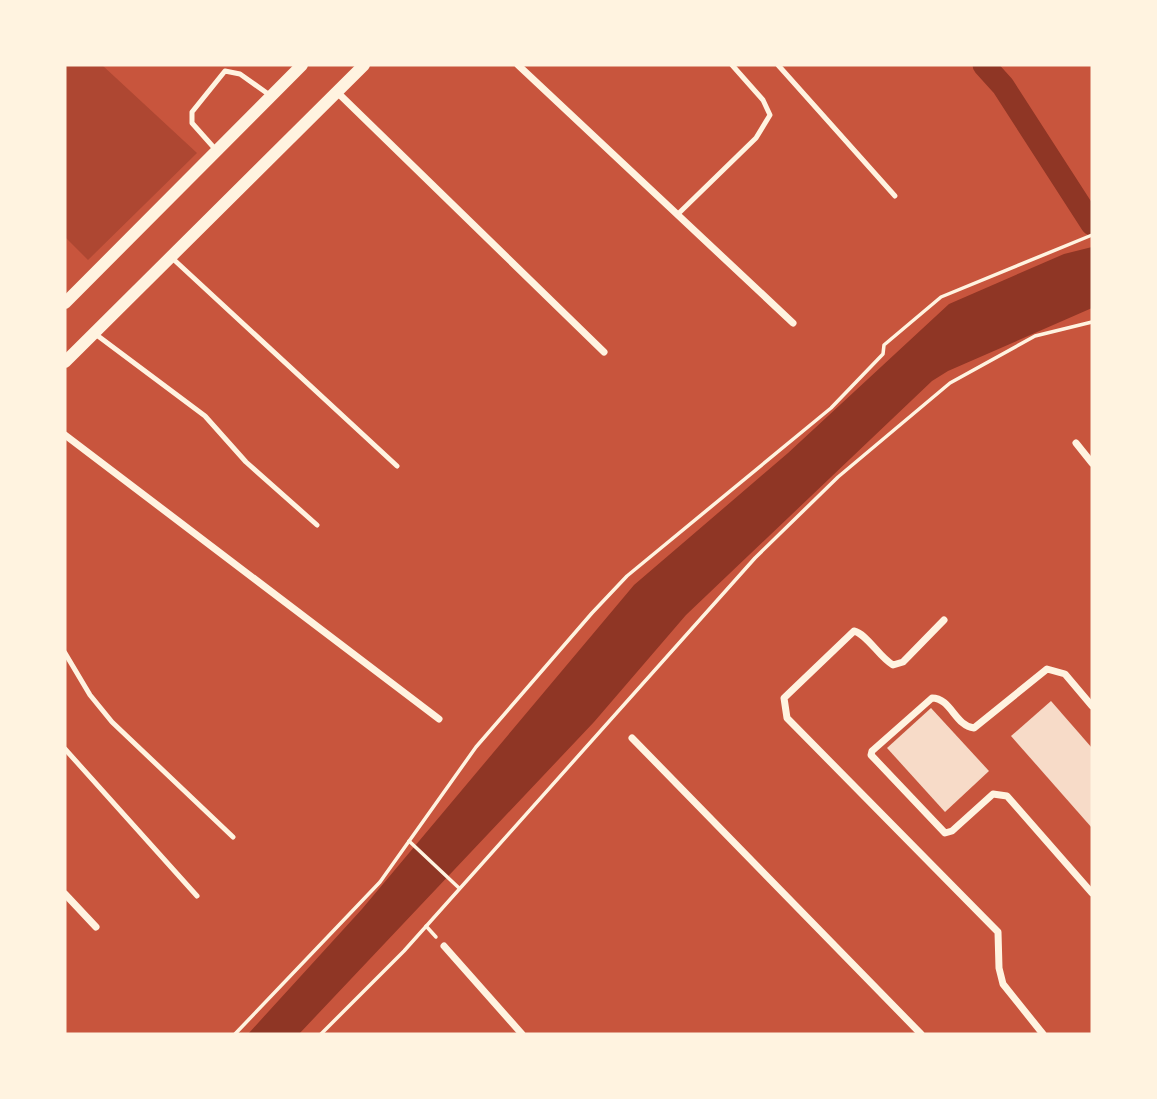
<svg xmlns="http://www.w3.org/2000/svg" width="1157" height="1099" viewBox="0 0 1157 1099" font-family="'IBM Plex Sans',sans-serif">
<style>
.green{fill:#ae4732}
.water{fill:#8f3625}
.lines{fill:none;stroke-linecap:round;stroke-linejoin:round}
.canal{stroke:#8f3625;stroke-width:23}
.building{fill:#f7dbc8}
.path{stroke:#fff3e0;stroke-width:3.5}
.service{stroke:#fff3e0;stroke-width:5}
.minor{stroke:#fff3e0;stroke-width:7}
.tertiary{stroke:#fff3e0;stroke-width:12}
</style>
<rect width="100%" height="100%" fill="#c8553d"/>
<polygon class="green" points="65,65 102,65 197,153 88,260 65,237"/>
<polygon class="water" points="1092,247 1092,308 948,371 932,381 686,615 594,722 299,1034 248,1034 362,909 634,585 788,453 949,304 1064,254"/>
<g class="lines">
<polyline class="canal" points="984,65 1003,86 1092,224"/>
</g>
<g class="building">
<polygon points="1051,701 1092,748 1092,828 1011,736"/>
<polygon points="931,708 989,771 945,812 887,748"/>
</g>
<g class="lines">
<g class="path">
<polyline points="409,841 459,888"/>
<polyline points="426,926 436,937"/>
<polyline points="235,1034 380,882 476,747 592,613 627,576 831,408 883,354 884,345 941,297 1092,235"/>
<polyline points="321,1034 404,951 755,558 838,477 950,383 1035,336 1092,322"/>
</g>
<g class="service">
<polyline points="778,65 895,196"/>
<polyline points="216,150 192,123 192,112 225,71 240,74 271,96"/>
<polyline points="679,213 756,138 770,115 763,100 732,65"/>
<polyline points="171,257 397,466"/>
<polyline points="94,333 205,416 246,462 317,525"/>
<polyline points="65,653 90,695 112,722 233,837"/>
<polyline points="65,749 197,896"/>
</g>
<g class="minor">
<polyline points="518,65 793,323"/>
<polyline points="337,92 604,352"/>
<polyline points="65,435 439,719"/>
<polyline points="1076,443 1092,463"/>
<path d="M944 620 903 662 893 665C879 657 867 634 854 631L784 698 787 718 998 932 999 968 1003 984 1043 1034"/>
<path d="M1092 706 1065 674 1047 669 974 728C955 726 951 698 932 698L872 751 871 755 945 833 952 831 993 794 1007 796 1092 893"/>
<polyline points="632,738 921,1034"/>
<polyline points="65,894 96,927"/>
<polyline points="444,946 522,1034"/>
</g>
<g class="tertiary">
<polyline points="65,303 302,65"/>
<polyline points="65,362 364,65"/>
</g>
</g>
<rect width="1157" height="1099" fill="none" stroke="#fff3e0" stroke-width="133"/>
</svg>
